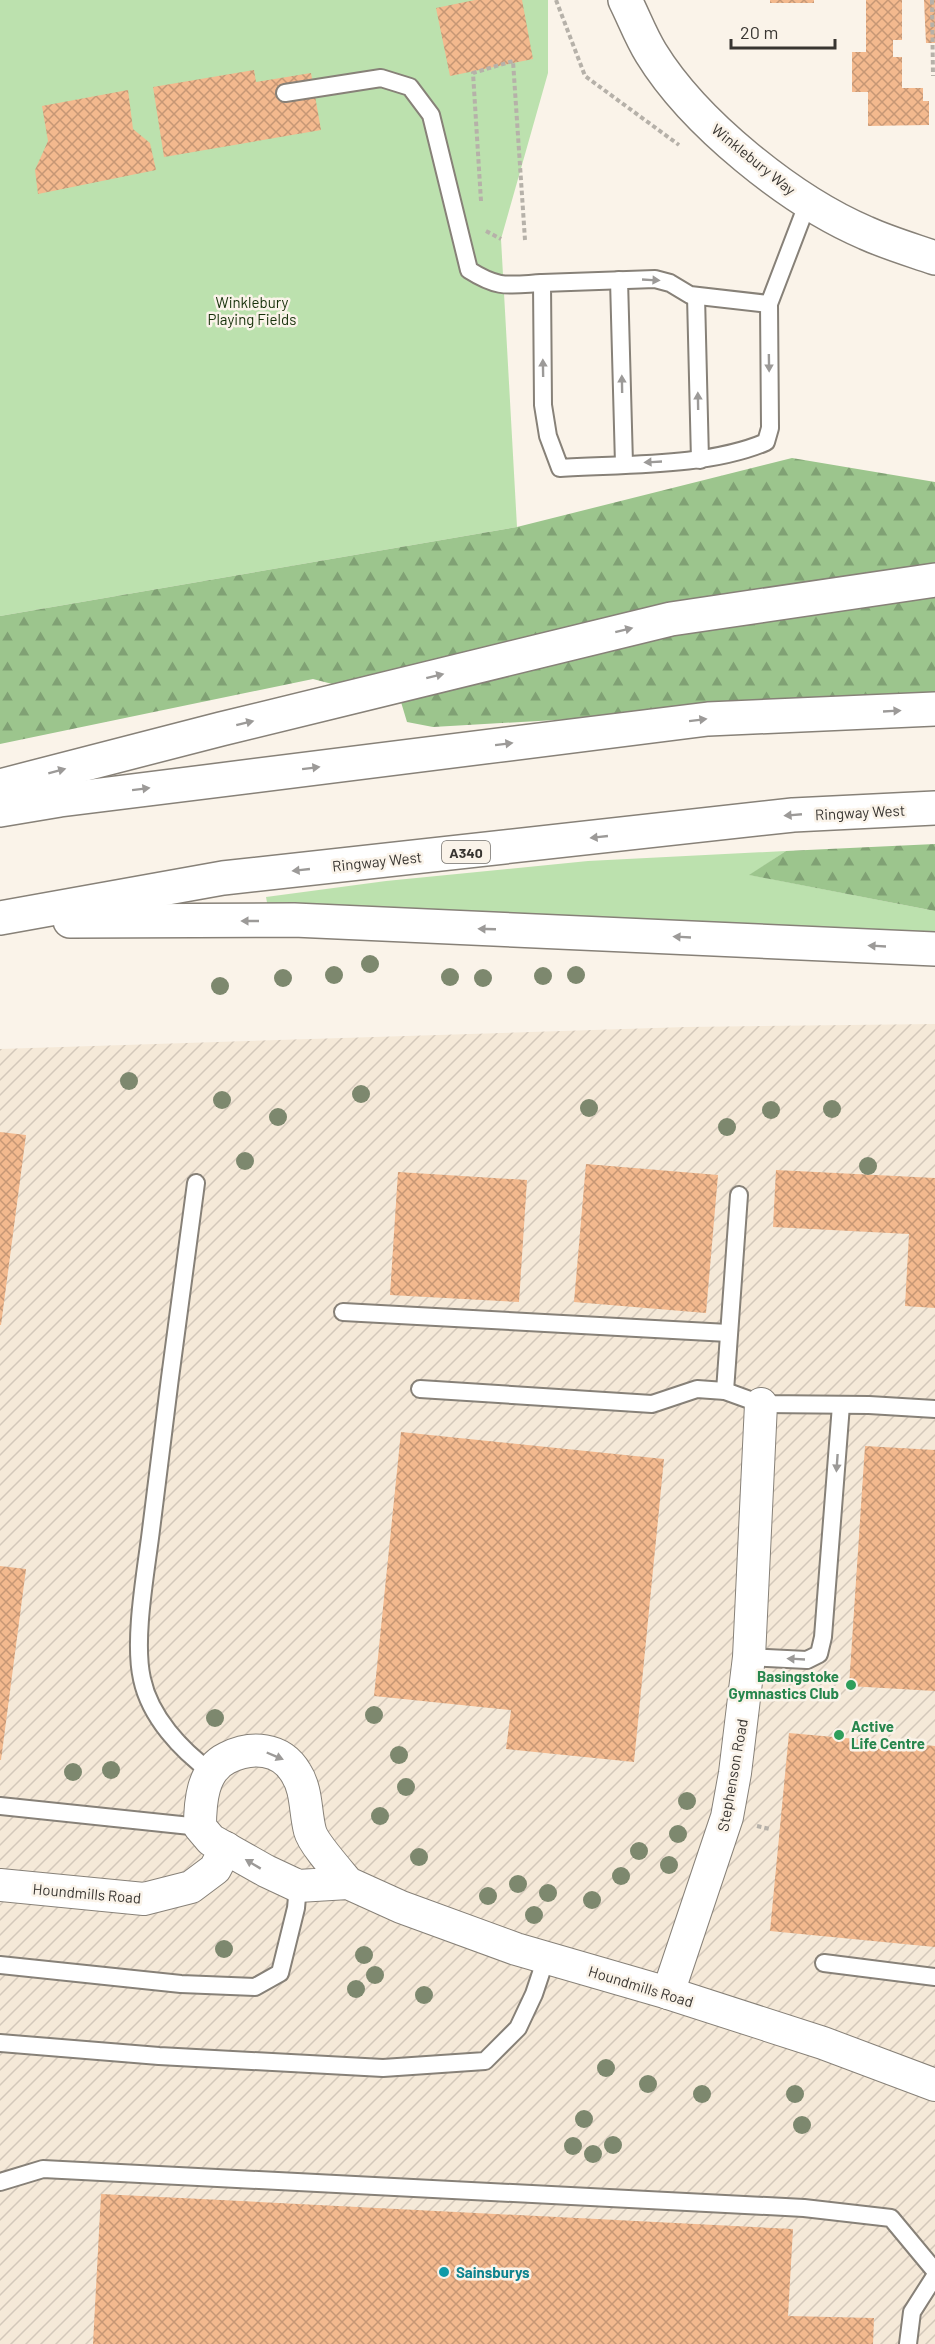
<svg xmlns="http://www.w3.org/2000/svg" width="935" height="2344" viewBox="0 0 935 2344" font-family="Barlow,sans-serif">
<style>
.industrial{fill:url(#industrial-furrows)}
.green{fill:#bce1ae}
.forest{fill:url(#forest-firs)}
.building{fill:url(#building-cross-hatch)}
.lines{fill:none;stroke-linecap:round;stroke-linejoin:round}
.lane-casing{stroke:#878178;stroke-width:20}
.street-casing{stroke:#878178;stroke-width:34}
.secondary-casing{stroke:#878178;stroke-width:36}
.primary-casing{stroke:#878178;stroke-width:36}
.path{stroke:#b6b1a9;stroke-width:4;stroke-dasharray:4.5 3;stroke-linecap:butt}
.lane{stroke:#fff;stroke-width:16}
.street{stroke:#fff;stroke-width:32}
.secondary{stroke:#fff;stroke-width:33}
.primary{stroke:#fff;stroke-width:33}
.tree{fill:#7d886e}
.oneway{fill:#9c9a98}
.leisure-dot{fill:#2e9e5b;stroke:#faf3e9;stroke-width:2}
.culture-dot{fill:#0f9aa8;stroke:#faf3e9;stroke-width:2}
.labels{text-anchor:middle;dominant-baseline:central;stroke-width:5;stroke-linejoin:round;paint-order:stroke}
.shield{fill:#faf3e9;stroke:#726e68;stroke-width:1.5}
.shield-label{font-size:14px;font-weight:bold;fill:#383531}
.street-label{font-size:15px;fill:#383531;stroke:#faf3e9}
.park-label{font-size:15px;fill:#16310a;stroke:#faf3e9}
.leisure-label{font-size:15px;font-weight:bold;fill:#27864d;stroke:#faf3e9;text-anchor:end}
.culture-label{font-size:15px;font-weight:bold;fill:#0d838f;stroke:#faf3e9;text-anchor:start}
</style>
<defs>
<pattern id="industrial-furrows" width="10" height="10" patternUnits="userSpaceOnUse" patternTransform="scale(1.5)"><rect width="10" height="10" fill="#f5e9d8"/><path d="M-1 1l2-2M0 10L10 0M9 11l2-2" fill="none" stroke="#d3c8ba"/></pattern>
<pattern id="forest-firs" width="22" height="20" patternUnits="userSpaceOnUse" patternTransform="scale(1.5)"><rect width="22" height="20" fill="#9cc58d"/><path d="M5 1l3.5 6h-7zM16 11l3.5 6h-7z" fill="#80a174"/></pattern>
<pattern id="building-cross-hatch" width="8" height="8" patternUnits="userSpaceOnUse" patternTransform="scale(1.5)"><rect width="8" height="8" fill="#f3b98e"/><path d="M0 0l8 8M0 8l8-8" fill="none" stroke="#c69775"/></pattern>
</defs>
<rect width="100%" height="100%" fill="#faf3e9"/>
<polygon class="industrial" points="935,1024 935,2344 0,2344 0,1049 686,1027"/>
<g class="green">
<polygon points="0,0 548,0 548,73 501,239 517,527 0,616"/>
<path d="M786 851 750 875 935 911V936C713 924 491 908 268 908L266 897 386 881 588 861Z"/>
</g>
<g class="forest">
<polygon points="792,458 935,482 935,698 433,727 407,722 401,702 313,679 0,744 0,616 517,527"/>
<polygon points="935,844 935,911 749,875 786,851"/>
</g>
<g class="building">
<polygon points="475,0 522,0 533,59 450,76 436,8"/>
<rect x="770" y="0" width="44" height="3"/>
<polygon points="866,0 902,0 902,40 893,40 893,57 902,57 902,88 923,88 923,101 929,101 929,125 868,126 868,92 852,92 852,52 866,52"/>
<polygon points="924,0 935,0 935,43 926,43"/>
<polygon points="254,70 256,82 311,73 321,130 164,157 153,87"/>
<polygon points="128,90 133,129 150,143 156,170 38,194 35,170 48,141 42,106"/>
<polygon points="0,1132 26,1135 1,1325 0,1325"/>
<polygon points="586,1164 718,1175 706,1313 574,1302"/>
<polygon points="776,1170 935,1178 935,1308 905,1306 909,1234 773,1227"/>
<polygon points="398,1172 527,1180 519,1302 390,1295"/>
<polygon points="401,1432 664,1459 634,1762 506,1749 511,1710 374,1696"/>
<polygon points="865,1446 935,1450 935,1691 849,1686"/>
<polygon points="0,1566 26,1569 1,1760 0,1760"/>
<polygon points="789,1733 935,1746 935,1947 770,1931"/>
<polygon points="101,2194 793,2229 788,2316 874,2318 873,2344 93,2344"/>
</g>
<g class="lines">
<defs>
<g id="lane">
<path d="M285 93 381 78 410 87 431 115 469 270C499 289 508 285 542 283"/>
<polyline points="619,280 624,464"/>
<polyline points="696,296 700,460"/>
<path d="M769 304 690 295 670 283 655 279 542 283 543 405 548 436 560 468C624 464 708 467 766 442L770 428 769 304 808 202"/>
<path d="M196 1183C180 1299 165 1414 151 1530 146 1572 133 1639 142 1679 150 1717 181 1750 211 1772"/>
<polyline points="343,1312 728,1333"/>
<polyline points="420,1389 652,1404 697,1389 725,1391 761,1404 869,1405 935,1409"/>
<polyline points="725,1391 739,1195"/>
<polyline points="749,1657 807,1660 819,1654 823,1637 841,1405"/>
<polyline points="0,1806 200,1827"/>
<polyline points="824,1963 935,1977"/>
<polyline points="0,1965 181,1984 255,1987 280,1973 296,1908 298,1886"/>
<polyline points="0,2043 159,2056 383,2068 485,2061 518,2028 534,1994 546,1958"/>
<polyline points="0,2182 43,2169 804,2208 891,2218 935,2271"/>
<polyline points="908,2344 912,2312 935,2276"/>
</g>
<g id="street">
<path d="M348 1883C339 1872 313 1843 310 1831 305 1812 307 1790 296 1773 281 1747 251 1746 227 1758 202 1770 200 1803 200 1827L211 1840 266 1871 298 1886 348 1883 401 1907 516 1949 668 1993 823 2043 935 2085"/>
<polyline points="0,1885 144,1899 191,1887 215,1869 226,1848"/>
<polyline points="668,1993 727,1817 735,1773 749,1657 761,1404"/>
</g>
<path id="secondary" d="M625 0C634 18 641 37 651 53 694 123 791 201 866 233 888 243 912 250 935 258"/>
<g id="primary">
<polyline points="0,786 221,729 671,619 935,580"/>
<polyline points="0,810 60,800 708,719 935,709"/>
<polyline points="0,918 223,878 793,815 935,808"/>
<polyline points="70,921 294,920 935,949"/>
</g>
</defs>
<use href="#lane" class="lane-casing"/>
<use href="#street" class="street-casing"/>
<use href="#secondary" class="secondary-casing"/>
<use href="#primary" class="primary-casing"/>
<g class="path">
<polyline points="556,0 585,76 679,145"/>
<polyline points="932,0 933,76"/>
<polyline points="481,201 473,73 513,61 525,240"/>
<polyline points="486,231 501,239"/>
<polyline points="757,1826 770,1829"/>
</g>
<use href="#lane" class="lane"/>
<use href="#street" class="street"/>
<use href="#secondary" class="secondary"/>
<use href="#primary" class="primary"/>
</g>
<g class="tree">
<circle cx="370" cy="964" r="9"/>
<circle cx="334" cy="975" r="9"/>
<circle cx="576" cy="975" r="9"/>
<circle cx="543" cy="976" r="9"/>
<circle cx="450" cy="977" r="9"/>
<circle cx="283" cy="978" r="9"/>
<circle cx="483" cy="978" r="9"/>
<circle cx="220" cy="986" r="9"/>
<circle cx="129" cy="1081" r="9"/>
<circle cx="361" cy="1094" r="9"/>
<circle cx="222" cy="1100" r="9"/>
<circle cx="589" cy="1108" r="9"/>
<circle cx="832" cy="1109" r="9"/>
<circle cx="771" cy="1110" r="9"/>
<circle cx="278" cy="1117" r="9"/>
<circle cx="727" cy="1127" r="9"/>
<circle cx="245" cy="1161" r="9"/>
<circle cx="868" cy="1166" r="9"/>
<circle cx="374" cy="1715" r="9"/>
<circle cx="215" cy="1718" r="9"/>
<circle cx="399" cy="1755" r="9"/>
<circle cx="111" cy="1770" r="9"/>
<circle cx="73" cy="1772" r="9"/>
<circle cx="406" cy="1787" r="9"/>
<circle cx="687" cy="1801" r="9"/>
<circle cx="380" cy="1816" r="9"/>
<circle cx="678" cy="1834" r="9"/>
<circle cx="639" cy="1851" r="9"/>
<circle cx="419" cy="1857" r="9"/>
<circle cx="669" cy="1865" r="9"/>
<circle cx="621" cy="1876" r="9"/>
<circle cx="518" cy="1884" r="9"/>
<circle cx="548" cy="1893" r="9"/>
<circle cx="488" cy="1896" r="9"/>
<circle cx="592" cy="1900" r="9"/>
<circle cx="534" cy="1915" r="9"/>
<circle cx="224" cy="1949" r="9"/>
<circle cx="364" cy="1955" r="9"/>
<circle cx="375" cy="1975" r="9"/>
<circle cx="356" cy="1989" r="9"/>
<circle cx="424" cy="1995" r="9"/>
<circle cx="606" cy="2068" r="9"/>
<circle cx="648" cy="2084" r="9"/>
<circle cx="702" cy="2094" r="9"/>
<circle cx="795" cy="2094" r="9"/>
<circle cx="584" cy="2119" r="9"/>
<circle cx="802" cy="2125" r="9"/>
<circle cx="613" cy="2145" r="9"/>
<circle cx="573" cy="2146" r="9"/>
<circle cx="593" cy="2154" r="9"/>
</g>
<defs><path id="oneway-solid" d="M-6-.8H1V-3.2L6.5 0L1 3.2V.8H-6Z" transform="scale(1.5)"/></defs>
<g class="oneway">
<use href="#oneway-solid" transform="translate(651 280) rotate(3)"/>
<use href="#oneway-solid" transform="translate(769 363) rotate(89)"/>
<use href="#oneway-solid" transform="translate(543 368) rotate(-91)"/>
<use href="#oneway-solid" transform="translate(622 384) rotate(-91)"/>
<use href="#oneway-solid" transform="translate(698 401) rotate(-91)"/>
<use href="#oneway-solid" transform="translate(653 462) rotate(177)"/>
<use href="#oneway-solid" transform="translate(624 630) rotate(-14)"/>
<use href="#oneway-solid" transform="translate(435 676) rotate(-14)"/>
<use href="#oneway-solid" transform="translate(892 711) rotate(-3)"/>
<use href="#oneway-solid" transform="translate(698 720) rotate(-7)"/>
<use href="#oneway-solid" transform="translate(245 723) rotate(-14)"/>
<use href="#oneway-solid" transform="translate(504 744) rotate(-7)"/>
<use href="#oneway-solid" transform="translate(311 768) rotate(-7)"/>
<use href="#oneway-solid" transform="translate(57 771) rotate(-15)"/>
<use href="#oneway-solid" transform="translate(141 789) rotate(-7)"/>
<use href="#oneway-solid" transform="translate(793 815) rotate(175)"/>
<use href="#oneway-solid" transform="translate(599 837) rotate(174)"/>
<use href="#oneway-solid" transform="translate(301 870) rotate(174)"/>
<use href="#oneway-solid" transform="translate(250 921) rotate(180)"/>
<use href="#oneway-solid" transform="translate(487 929) rotate(-178)"/>
<use href="#oneway-solid" transform="translate(682 937) rotate(-177)"/>
<use href="#oneway-solid" transform="translate(877 946) rotate(-177)"/>
<use href="#oneway-solid" transform="translate(837 1463) rotate(94)"/>
<use href="#oneway-solid" transform="translate(796 1659) rotate(-177)"/>
<use href="#oneway-solid" transform="translate(275 1756) rotate(23)"/>
<use href="#oneway-solid" transform="translate(253 1864) rotate(-149)"/>
</g>
<g class="leisure-dot">
<circle cx="851" cy="1685" r="6"/>
<circle cx="839" cy="1735" r="6"/>
</g>
<circle class="culture-dot" cx="444" cy="2272" r="6"/>
<g class="labels">
<rect class="shield" x="442" y="841" width="48" height="22" rx="4.5"/>
<g class="shield-label">
<text x="466" y="852">A340</text>
</g>
<g class="street-label">
<text transform="translate(754 159) rotate(39)">Winklebury Way</text>
<text transform="translate(860 812) rotate(-3)">Ringway West</text>
<text transform="translate(377 861) rotate(-6)">Ringway West</text>
<text transform="translate(732 1775) rotate(-80)">Stephenson Road</text>
<text transform="translate(87 1893) rotate(5)">Houndmills Road</text>
<text transform="translate(641 1986) rotate(17)">Houndmills Road</text>
</g>
<g class="park-label">
<text x="252" y="302">Winklebury<tspan x="252" dy="17">Playing Fields</tspan></text>
</g>
<g class="leisure-label">
<text x="839" y="1676">Basingstoke<tspan x="839" dy="17">Gymnastics Club</tspan></text>
<text x="851" y="1726" text-anchor="start">Active<tspan x="851" dy="17">Life Centre</tspan></text>
</g>
<g class="culture-label">
<text x="456" y="2272">Sainsburys</text>
</g>
</g>
<path d="M731 39v9h104v-9" fill="none" stroke="#383531" stroke-width="3"/>
<text x="740" y="39" font-size="18" fill="#383531" stroke="#faf3e9" stroke-width="4.5" paint-order="stroke">20 m</text>
</svg>
